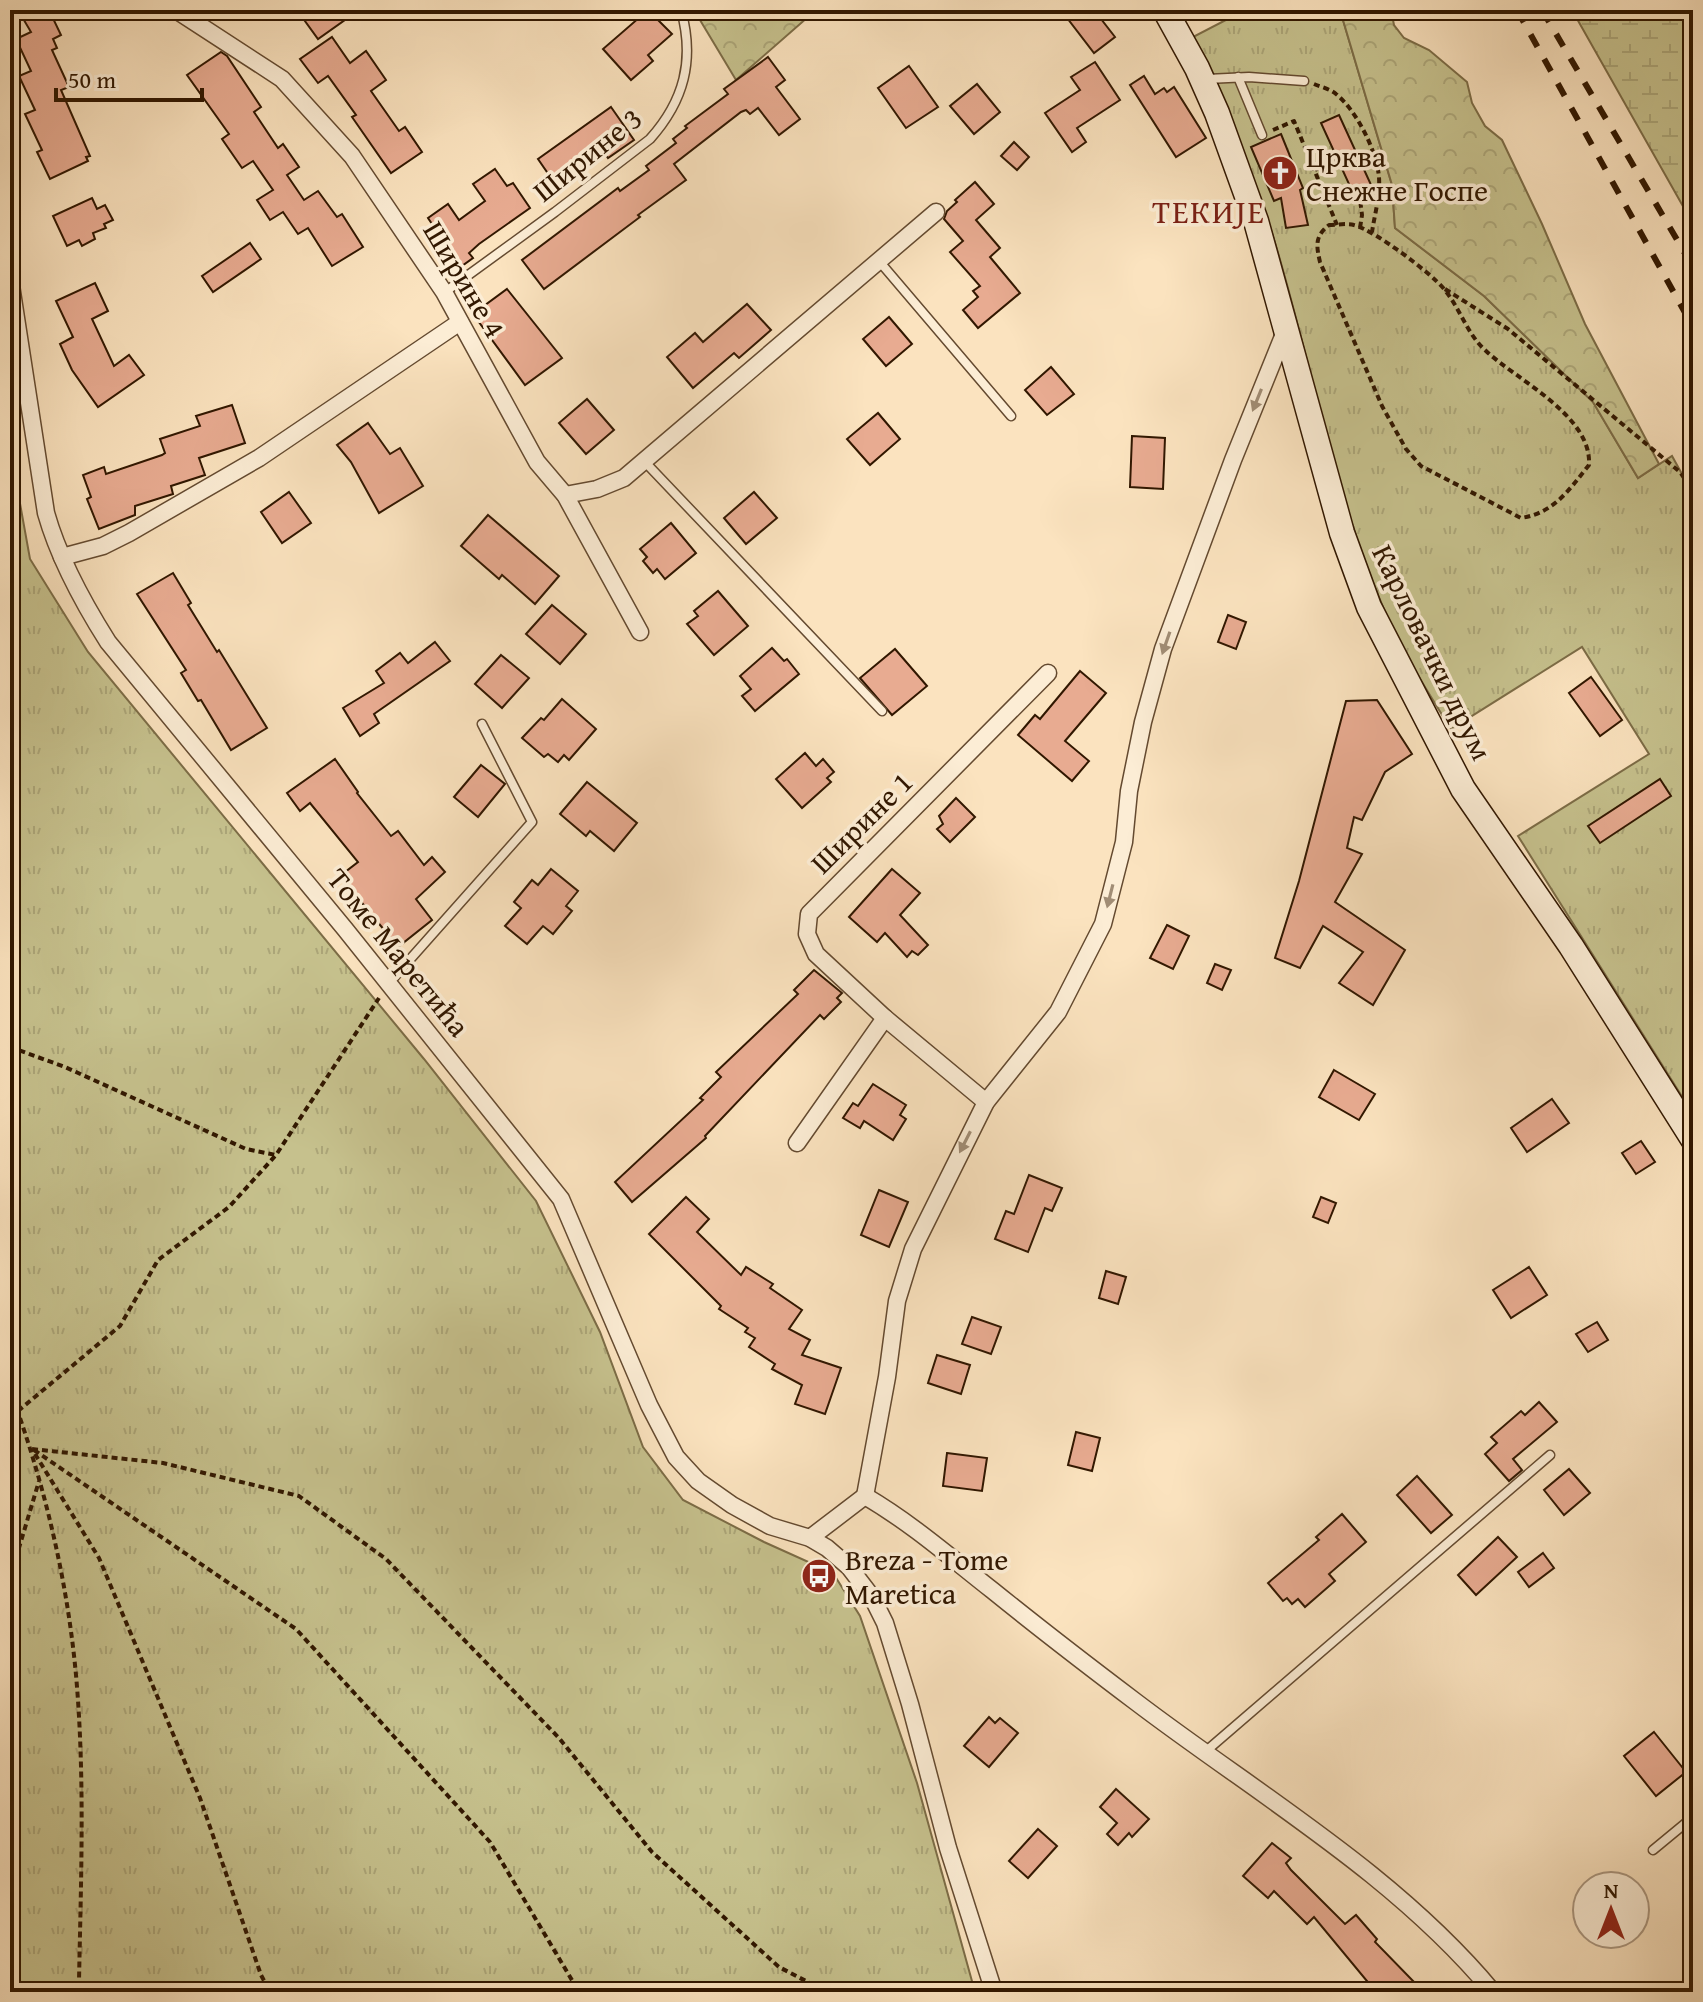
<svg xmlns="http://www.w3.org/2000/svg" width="1703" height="2002" viewBox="0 0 1703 2002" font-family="'Gentium Book Plus',serif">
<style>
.grass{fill:url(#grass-tufts);stroke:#7c6c46;stroke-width:2}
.forest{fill:url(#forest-crowns);stroke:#7c6c46;stroke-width:2}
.wetland{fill:url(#wetland-marsh);stroke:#7c6c46;stroke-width:2}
.building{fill:#e8ab91;stroke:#311700;stroke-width:2}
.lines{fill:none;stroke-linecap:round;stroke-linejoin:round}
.lane-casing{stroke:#644a30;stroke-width:11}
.street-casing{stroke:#644a30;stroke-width:19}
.secondary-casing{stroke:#311700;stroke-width:27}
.path{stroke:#311700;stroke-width:4;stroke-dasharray:6 4;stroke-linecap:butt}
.lane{stroke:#fcedd5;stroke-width:8}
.street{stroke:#fcedd5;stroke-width:16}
.secondary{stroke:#fcedd5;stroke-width:24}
.rail{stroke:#311700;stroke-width:6;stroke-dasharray:14 14;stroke-linecap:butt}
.oneway{fill:#a18d75}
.labels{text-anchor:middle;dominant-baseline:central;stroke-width:7;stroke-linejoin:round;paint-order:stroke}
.street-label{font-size:30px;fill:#311700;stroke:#fcedd5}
.poi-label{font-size:30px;fill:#311700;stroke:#fcedd5;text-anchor:start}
.neighbourhood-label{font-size:32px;letter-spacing:2px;fill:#7a1f14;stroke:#fcedd5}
</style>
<defs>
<pattern id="grass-tufts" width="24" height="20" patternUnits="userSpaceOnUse" patternTransform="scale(2)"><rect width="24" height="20" fill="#c6c18d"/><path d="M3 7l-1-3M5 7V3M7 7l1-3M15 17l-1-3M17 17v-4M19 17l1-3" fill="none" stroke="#aba578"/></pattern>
<pattern id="forest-crowns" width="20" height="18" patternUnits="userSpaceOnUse" patternTransform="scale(2)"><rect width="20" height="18" fill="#c6c18d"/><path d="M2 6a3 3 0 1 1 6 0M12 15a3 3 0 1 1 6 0" fill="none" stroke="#aba578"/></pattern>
<pattern id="wetland-marsh" width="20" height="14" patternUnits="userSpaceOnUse" patternTransform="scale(2)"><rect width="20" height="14" fill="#c6c18d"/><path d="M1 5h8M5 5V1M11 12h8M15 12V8" fill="none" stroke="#aba578"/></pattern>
</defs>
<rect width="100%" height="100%" fill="#fbe3bf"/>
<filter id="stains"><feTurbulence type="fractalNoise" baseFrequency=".0025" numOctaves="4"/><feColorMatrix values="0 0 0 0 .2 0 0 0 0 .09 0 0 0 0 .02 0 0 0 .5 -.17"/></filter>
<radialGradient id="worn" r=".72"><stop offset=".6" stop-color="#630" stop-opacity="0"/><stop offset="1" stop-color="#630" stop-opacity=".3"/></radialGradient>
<g class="grass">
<path d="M1245 10H1300L1304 17 1321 10H1340L1392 185 1395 228 1484 296 1593 402 1638 478 1672 456 1693 494V1114L1518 836 1649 754 1582 647 1451 729C1426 689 1401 650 1383 607 1333 491 1312 366 1276 246 1254 174 1221 106 1193 37Z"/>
<polygon points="10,448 30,559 88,652 424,1059 536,1201 600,1332 643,1447 683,1500 764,1542 833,1573 860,1616 917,1783 975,1992 10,1992"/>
</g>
<g class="forest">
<polygon points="694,10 816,10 736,80"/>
<polygon points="1340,10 1391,10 1394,25 1404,38 1429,50 1467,82 1472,103 1485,126 1502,140 1542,224 1585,324 1659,464 1638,478 1593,402 1484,296 1395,228 1392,185"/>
</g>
<polygon class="wetland" points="1572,10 1693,10 1693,224"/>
<g class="building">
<polygon points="18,10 49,10 61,35 53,39 57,48 52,50 69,87 61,90 90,156 86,157 88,161 50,179 37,152 42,150 25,114 35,110 19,76 31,71 16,39 31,32"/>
<polygon points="297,10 359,10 318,39"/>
<polygon points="648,10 672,34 648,55 653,61 631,80 603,49"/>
<polygon points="1061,10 1094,10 1115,37 1094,53"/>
<polygon points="332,37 350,63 366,51 386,80 371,91 399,131 405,127 422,152 391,173 352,117 356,115 328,76 318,83 300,59"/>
<polygon points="221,52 227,56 261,107 254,112 278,148 283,144 299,167 287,175 304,200 318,191 337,217 342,214 363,247 332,266 308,228 298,234 283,212 270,220 257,200 273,190 253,161 242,168 222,139 229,134 187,75"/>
<polygon points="768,57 785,80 776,87 800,119 779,135 758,108 750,114 746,110 741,112 674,164 686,180 638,215 640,217 544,289 522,260 618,188 620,191 649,170 646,166 676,143 673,139 687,128 685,126 728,94 724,89"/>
<polygon points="1095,62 1120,100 1077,128 1086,142 1072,152 1045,113 1080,90 1071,77"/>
<polygon points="909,66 938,107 906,128 878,88"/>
<polygon points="1144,76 1155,94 1164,88 1167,92 1174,87 1206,138 1176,157 1130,85"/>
<polygon points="977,84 1000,112 974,134 950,106"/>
<polygon points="611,107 634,140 608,158 606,155 558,188 538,159"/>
<polygon points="1339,115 1372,187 1354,195 1321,123"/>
<polygon points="1281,134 1303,188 1300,190 1308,225 1286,228 1281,198 1274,201 1251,147"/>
<polygon points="1014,142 1029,157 1017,170 1001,156"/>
<polygon points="495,169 507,186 513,183 530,208 479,244 469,253 473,258 459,268 455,262 452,264 441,249 437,251 424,233 434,227 428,218 448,204 459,220 485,201 473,184"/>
<polygon points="975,182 994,204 976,220 1000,248 990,257 1020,293 978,328 963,310 978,297 973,291 980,286 950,252 963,241 944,219 947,211 957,202 955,200"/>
<polygon points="92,198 97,209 105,205 113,220 104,224 106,228 93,233 95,239 82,246 79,240 67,246 53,216"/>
<polygon points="250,243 261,259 213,292 202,276"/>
<polygon points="95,283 108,311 92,319 114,366 129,355 144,375 98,407 72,370 60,344 73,337 56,301"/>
<polygon points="507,289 562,358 525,385 473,314"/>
<polygon points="747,304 771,330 739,358 734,353 693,388 667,357 695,333 703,342"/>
<polygon points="889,317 912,344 886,366 863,339"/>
<polygon points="1051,367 1074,394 1047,415 1025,390"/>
<polygon points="587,399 614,430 586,454 559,423"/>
<polygon points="232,405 245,443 199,458 205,475 171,486 173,494 135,506 135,515 99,529 87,499 91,497 83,475 104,467 106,474 162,455 165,453 160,439 200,426 196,416"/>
<polygon points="878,413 900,439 870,465 847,439"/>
<polygon points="368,423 390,454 400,448 423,486 379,513 351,462 337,445"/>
<polygon points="1132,436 1165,438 1163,489 1130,487"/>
<polygon points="289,492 311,523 282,543 261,512"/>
<polygon points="754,492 777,518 746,544 724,518"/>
<polygon points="488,515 559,576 535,604 502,575 499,579 461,546"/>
<polygon points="671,523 696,553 665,579 657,569 653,573 643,561 647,557 640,549"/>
<polygon points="173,573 191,603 188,605 217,652 219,650 267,728 231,750 201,700 198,701 181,673 186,670 137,594"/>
<polygon points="718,591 748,626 714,655 687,624 698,616 694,611"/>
<polygon points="552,605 586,634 560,664 526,634"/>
<polygon points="1228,615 1246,622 1236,649 1218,642"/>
<polygon points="435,642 450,661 374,714 379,723 360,736 343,708 384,683 376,671 400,653 408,663"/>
<polygon points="772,648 784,661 787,659 799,674 755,711 742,696 751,689 740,676"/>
<polygon points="895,649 927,686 892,715 860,678"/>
<polygon points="501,655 529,678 502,708 475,684"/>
<polygon points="1080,671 1106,693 1065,741 1089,761 1072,781 1018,735 1035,715 1040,719"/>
<polygon points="1591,677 1622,720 1600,736 1569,693"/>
<polygon points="562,699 596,729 569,760 564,755 558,762 548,754 544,757 522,738 541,718 544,720"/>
<polygon points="1377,700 1412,754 1385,772 1362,820 1354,817 1347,848 1362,854 1335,902 1405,950 1373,1005 1339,983 1363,952 1323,926 1300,968 1275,958 1299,881 1346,701"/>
<polygon points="805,753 816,766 823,759 834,772 827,778 831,782 802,808 776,779"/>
<polygon points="335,759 358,792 357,793 391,836 398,831 424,865 432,857 445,872 416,899 432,920 398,947 340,876 358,862 310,803 300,811 287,793"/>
<polygon points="481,765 505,784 478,817 454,797"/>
<polygon points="1660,779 1671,796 1600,843 1588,826"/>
<polygon points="587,782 637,823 614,851 590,831 586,836 560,814"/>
<polygon points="956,798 975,817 950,842 937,829 943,824 939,816"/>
<polygon points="551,869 578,891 566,906 572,911 553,934 543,926 527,944 505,926 521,908 514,902 532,880 538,885"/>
<polygon points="892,869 920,893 900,915 928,945 918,955 912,951 907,957 885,933 877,942 849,917"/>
<polygon points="1167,925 1189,936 1173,969 1150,958"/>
<polygon points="1215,964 1231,970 1222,990 1207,983"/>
<polygon points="814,970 842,993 837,998 841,1002 824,1019 820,1015 705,1136 706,1138 632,1202 615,1182 703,1100 700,1098 721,1077 716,1072 798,994 794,990"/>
<polygon points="1334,1070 1375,1094 1359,1120 1319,1097"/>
<polygon points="873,1084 906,1105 900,1115 906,1119 893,1140 864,1121 860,1128 843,1118 853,1103 858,1106"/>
<polygon points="1552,1099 1569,1123 1527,1152 1511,1128"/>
<polygon points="1641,1141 1655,1162 1636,1174 1622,1153"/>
<polygon points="1029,1175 1062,1188 1052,1211 1045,1208 1028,1252 995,1239 1006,1211 1014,1214"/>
<polygon points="879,1190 908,1202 889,1247 861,1235"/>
<polygon points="686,1197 709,1219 697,1232 741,1275 746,1267 773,1284 770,1288 802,1310 789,1329 810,1340 802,1355 841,1368 825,1414 795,1404 802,1385 772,1369 775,1364 749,1347 755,1338 745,1332 748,1328 719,1309 721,1306 649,1234"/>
<polygon points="1321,1197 1336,1203 1328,1223 1313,1217"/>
<polygon points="1529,1267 1547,1295 1511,1318 1493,1290"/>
<polygon points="1106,1271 1126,1277 1118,1304 1099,1298"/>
<polygon points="972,1317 1001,1327 991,1354 962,1344"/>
<polygon points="1597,1322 1608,1340 1588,1352 1576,1334"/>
<polygon points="937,1355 970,1365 961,1394 928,1383"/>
<polygon points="1539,1402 1557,1422 1513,1459 1522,1470 1509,1481 1485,1454 1497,1443 1491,1437 1521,1411 1525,1415"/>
<polygon points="1076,1432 1100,1438 1092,1471 1068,1465"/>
<polygon points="947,1453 987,1458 982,1491 943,1486"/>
<polygon points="1569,1469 1590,1493 1564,1515 1544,1490"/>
<polygon points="1417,1476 1452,1515 1431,1533 1397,1495"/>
<polygon points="1342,1514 1366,1542 1329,1574 1335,1581 1305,1607 1298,1599 1292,1604 1287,1598 1283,1601 1268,1583 1319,1540 1316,1537"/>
<polygon points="1498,1537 1517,1557 1476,1595 1458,1575"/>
<polygon points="1543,1553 1554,1568 1529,1587 1518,1572"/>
<polygon points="989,1717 995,1723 1000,1718 1018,1733 989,1767 964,1746"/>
<polygon points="1654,1732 1686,1772 1656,1796 1624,1756"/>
<polygon points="1116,1789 1149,1819 1132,1837 1129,1833 1118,1845 1107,1834 1117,1823 1100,1807"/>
<polygon points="1038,1829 1057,1846 1028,1878 1009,1861"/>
<polygon points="1272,1843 1291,1858 1286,1863 1291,1870 1345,1924 1356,1915 1377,1939 1375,1942 1416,1984 1408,1992 1376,1992 1314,1917 1307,1924 1274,1891 1268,1898 1243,1876"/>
</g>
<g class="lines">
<defs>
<g id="lane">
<polyline points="1238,77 1262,135"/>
<polyline points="1207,79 1249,77 1304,81"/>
<polyline points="879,261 1011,416"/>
<path d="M445 292 555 212 650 139C684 101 695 60 681 10"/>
<polyline points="644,461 882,711"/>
<polyline points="389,983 532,822 482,724"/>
<polyline points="1205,1752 1550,1455"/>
<polyline points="1653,1850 1693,1817"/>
</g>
<g id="street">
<polyline points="176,10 282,79 352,156 444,292 537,462 565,495 640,632"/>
<path d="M10 279 46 513C59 559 82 601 108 642L345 929 561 1199 649 1405 676 1457 698 1481 732 1505 770 1526 810 1538 827 1548 849 1567 872 1597 885 1623 910 1704 948 1848 994 1992"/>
<polyline points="565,495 597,489 624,478 936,212"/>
<polyline points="62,557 103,546 129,533 259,458 460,322"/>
<polyline points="885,1018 816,954 807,934 809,914 1048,673"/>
<polyline points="797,1143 885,1018 986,1102"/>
<polyline points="865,1496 887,1377 897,1301 913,1249 986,1102 1058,1012 1103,924 1124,842 1129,791 1143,722 1163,649 1233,460 1286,329"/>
<path d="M865 1496C911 1523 950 1557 992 1590 1039 1628 1087 1665 1136 1702 1257 1794 1395 1874 1493 1992"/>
<polyline points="810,1538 865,1496"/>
</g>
<polyline id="secondary" points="1165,10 1197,68 1217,113 1256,221 1342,533 1369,607 1463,789 1571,946 1693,1139"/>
</defs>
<use href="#lane" class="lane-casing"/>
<use href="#street" class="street-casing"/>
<use href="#secondary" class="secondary-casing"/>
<g class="path">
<path d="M1314 84C1321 87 1330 89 1336 94 1355 109 1374 146 1378 170 1382 190 1375 212 1372 232"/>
<polyline points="1273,130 1294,121 1337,225"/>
<polyline points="1315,170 1338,159"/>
<polyline points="1359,192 1362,215 1360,228"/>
<path d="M1329 225C1337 225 1347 223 1354 225 1374 230 1431 273 1444 289 1460 308 1467 334 1485 350 1516 380 1592 415 1589 465 1569 490 1554 513 1521 518L1421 466 1406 449 1382 406 1320 262C1316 245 1315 236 1329 225Z"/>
<polyline points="1445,289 1508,329 1680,472 1693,491"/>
<polyline points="10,1047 65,1067 246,1149 276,1155"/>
<path d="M10 1390C44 1482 67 1578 76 1675 85 1776 81 1879 79 1981L81 1992"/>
<polyline points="18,1411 120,1326 158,1260 229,1207 276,1155 379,998"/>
<polyline points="32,1449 163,1463 299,1496 386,1559 559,1738 652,1852 779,1967 827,1992"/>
<polyline points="34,1450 296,1629 490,1842 579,1992"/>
<polyline points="35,1454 99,1558 200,1798 261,1975 270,1992"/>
<polyline points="10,1578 39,1481"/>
</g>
<use href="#lane" class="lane"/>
<use href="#street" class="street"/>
<use href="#secondary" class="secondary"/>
<g class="rail">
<polyline points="1517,10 1693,327"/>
<polyline points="1542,10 1693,267"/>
</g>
</g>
<defs><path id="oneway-solid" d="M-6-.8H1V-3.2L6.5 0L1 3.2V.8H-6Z" transform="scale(2)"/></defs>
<g class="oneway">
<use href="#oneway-solid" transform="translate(1257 400) rotate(112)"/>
<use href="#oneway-solid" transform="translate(1166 643) rotate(109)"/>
<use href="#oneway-solid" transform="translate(1110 896) rotate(104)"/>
<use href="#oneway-solid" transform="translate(965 1142) rotate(117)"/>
</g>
<defs>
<symbol id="church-disc" viewBox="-11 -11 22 22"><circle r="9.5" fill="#8f2418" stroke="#fcedd5"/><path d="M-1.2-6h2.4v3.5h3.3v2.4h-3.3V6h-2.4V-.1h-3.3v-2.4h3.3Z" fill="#fff"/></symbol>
<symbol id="bus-disc" viewBox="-11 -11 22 22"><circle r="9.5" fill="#8f2418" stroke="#fcedd5"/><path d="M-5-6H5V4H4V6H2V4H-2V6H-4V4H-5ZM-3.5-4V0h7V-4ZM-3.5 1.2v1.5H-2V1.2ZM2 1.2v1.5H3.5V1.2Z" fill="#fff"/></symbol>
</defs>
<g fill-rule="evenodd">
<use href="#church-disc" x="1260" y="153" width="40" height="40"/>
<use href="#bus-disc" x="799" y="1556" width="40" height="40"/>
</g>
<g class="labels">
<g class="street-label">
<text transform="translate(587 154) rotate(-39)">Ширине 3</text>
<text transform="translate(465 279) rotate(59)">Ширине 4</text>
<text transform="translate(1433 652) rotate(64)">Карловачки друм</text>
<text transform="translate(861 822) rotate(-45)">Ширине 1</text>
<text transform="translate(399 952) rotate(51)">Томе Маретића</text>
</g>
<g class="poi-label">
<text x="1306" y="156">Црква<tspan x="1306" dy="34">Снежне Госпе</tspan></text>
<text x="845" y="1559">Breza - Tome<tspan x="845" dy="34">Maretica</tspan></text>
</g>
<g class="neighbourhood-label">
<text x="1209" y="211">ТЕКИЈЕ</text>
</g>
</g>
<rect width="1703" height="2002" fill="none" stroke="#fbe3bf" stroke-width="40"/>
<rect x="12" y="12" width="1679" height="1978" fill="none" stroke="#311700" stroke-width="4"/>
<rect x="20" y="20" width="1663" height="1962" fill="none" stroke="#311700" stroke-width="2"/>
<g transform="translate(1611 1910)"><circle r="38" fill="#fcedd5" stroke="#ab9780" stroke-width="2"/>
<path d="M0-6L14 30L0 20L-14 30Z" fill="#8f2418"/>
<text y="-12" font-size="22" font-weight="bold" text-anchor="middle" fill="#311700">N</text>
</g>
<path d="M56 88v12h146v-12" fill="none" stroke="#311700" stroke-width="4"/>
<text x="68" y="88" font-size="24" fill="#311700" stroke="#fcedd5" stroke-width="6" paint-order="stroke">50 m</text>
<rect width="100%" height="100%" filter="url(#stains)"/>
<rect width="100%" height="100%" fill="url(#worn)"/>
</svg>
